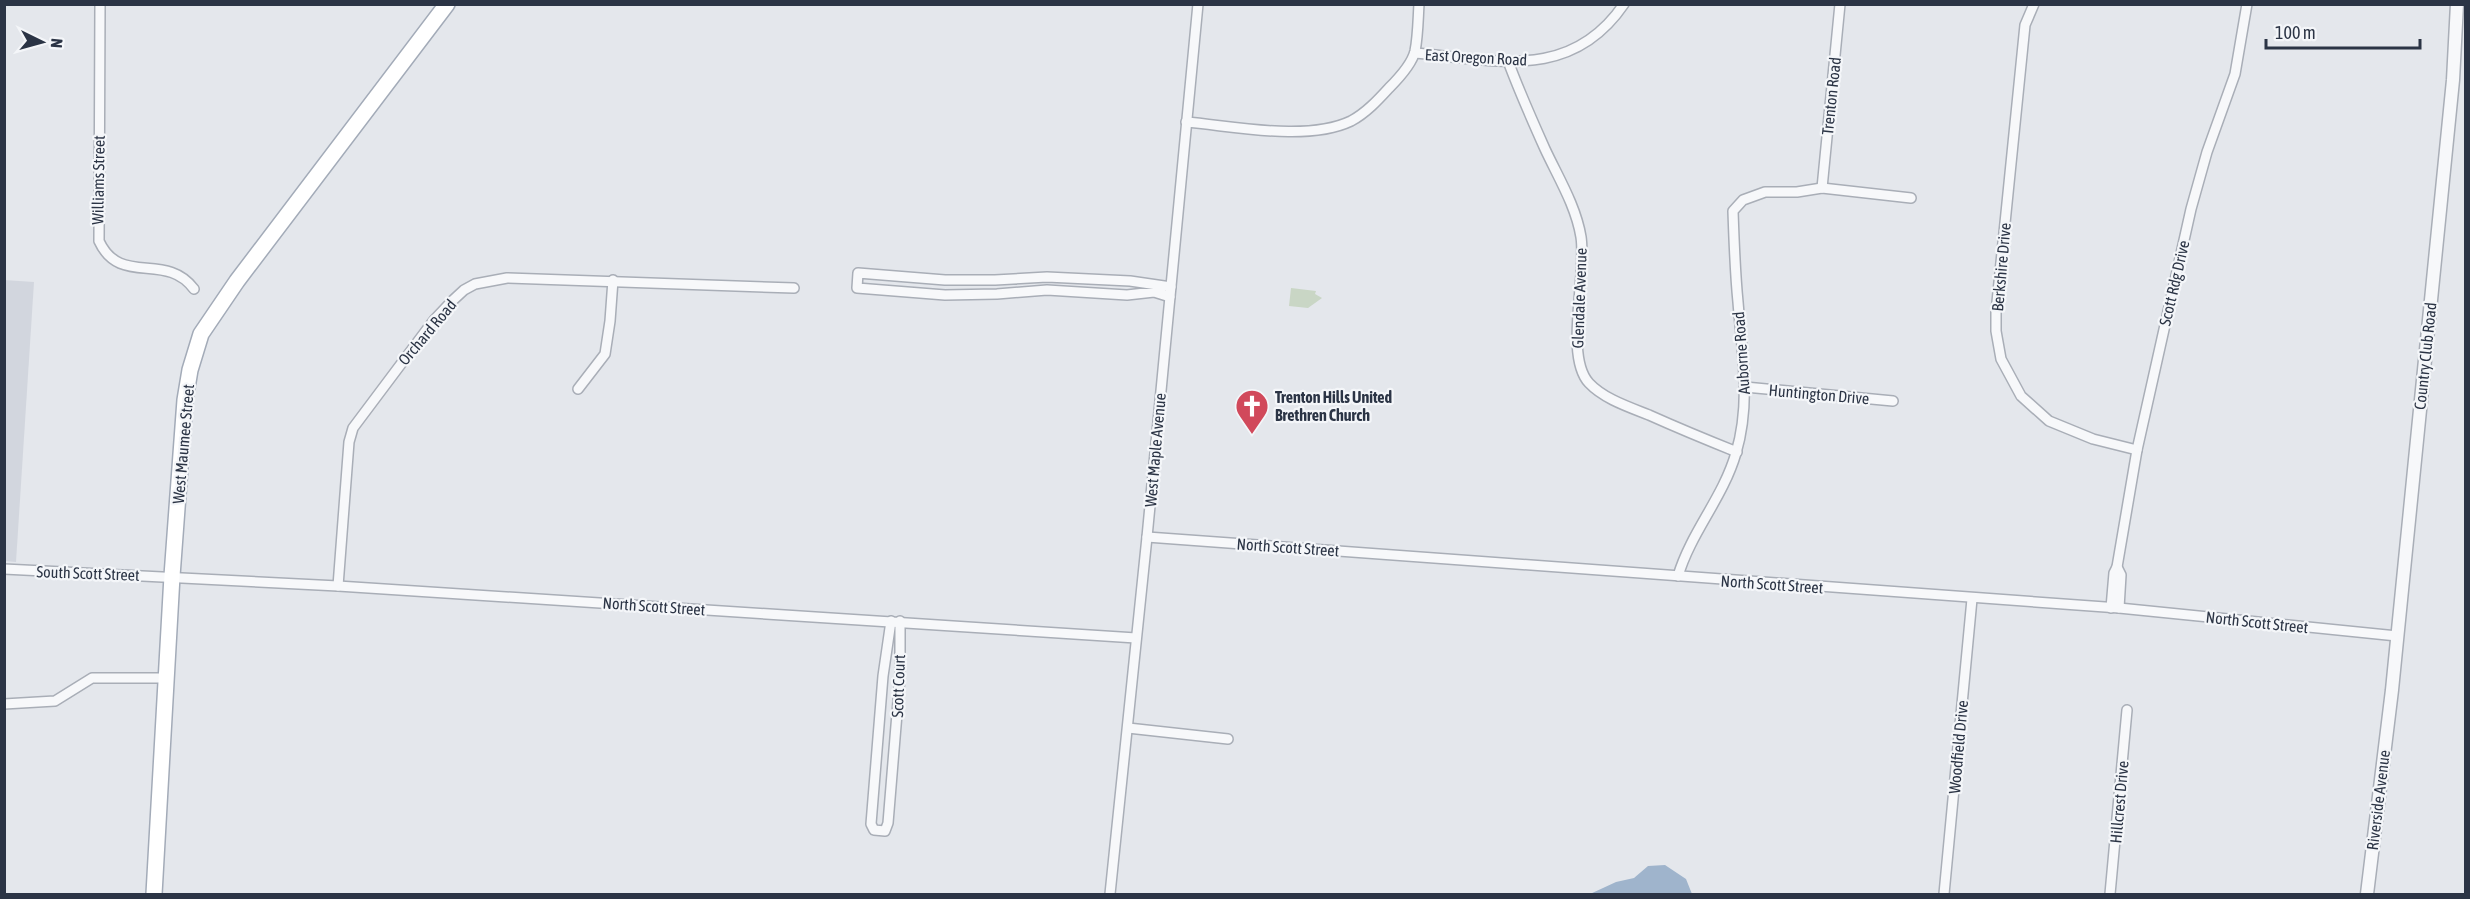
<svg xmlns="http://www.w3.org/2000/svg" width="2470" height="899" viewBox="0 0 2470 899" font-family="'Asap Condensed',sans-serif">
<style>
.built{fill:#d2d6de}
.green{fill:#c9d6c5}
.water{fill:#9fb4cc}
.lines{fill:none;stroke-linecap:round;stroke-linejoin:round}
.minor-casing{stroke:#a9aeb7;stroke-width:12}
.tertiary-casing{stroke:#a9aeb7;stroke-width:15}
.primary-casing{stroke:#a3abb8;stroke-width:18}
.minor{stroke:#f7f8fa;stroke-width:9}
.tertiary{stroke:#f7f8fa;stroke-width:12}
.primary{stroke:#fff;stroke-width:15}
.labels{text-anchor:middle;dominant-baseline:central;stroke-width:4.5;stroke-linejoin:round;paint-order:stroke}
.street-label{font-size:16px;fill:#2b3445;stroke:#f4f6f9}
.poi-label{font-size:16px;font-weight:bold;fill:#2b3445;stroke:#f4f6f9;text-anchor:start}
</style>
<rect width="100%" height="100%" fill="#e4e7ec"/>
<polygon class="built" points="4,280 34,282 16,562 4,561"/>
<polygon class="green" points="1291,288 1316,291 1315,294 1322,298 1308,308 1289,306"/>
<polygon class="water" points="1665,865 1686,879 1692,894 1590,894 1616,882 1634,878 1648,866"/>
<g class="lines">
<defs>
<g id="minor">
<path d="M100 4 99 241C120 287 166 251 194 289"/>
<polyline points="2034,4 2025,25 1996,312 1996,331 2001,359 2021,396 2049,421 2093,439 2137,450"/>
<path d="M1415 53C1495 60 1571 82 1624 4"/>
<path d="M1508 61C1519 91 1532 120 1545 149 1558 177 1576 206 1581 237 1587 276 1564 356 1589 383 1604 399 1629 407 1649 415 1678 428 1707 440 1737 452"/>
<path d="M1186 122C1234 126 1307 142 1351 121 1366 113 1378 100 1389 88 1399 78 1412 64 1415 51 1418 36 1418 20 1419 4"/>
<polyline points="1822,188 1840,4"/>
<polyline points="1170,297 1154,292 1127,295 1047,290 997,294 945,295 857,288 858,273 945,280 995,280 1047,277 1130,281 1171,287"/>
<polyline points="1745,387 1893,401"/>
<polyline points="578,389 605,354 610,321 613,280"/>
<polyline points="1147,537 2119,608 2397,636"/>
<polyline points="2117,567 2121,575 2119,608"/>
<polyline points="4,569 338,586 1136,638"/>
<path d="M1678 576C1691 532 1723 498 1736 453 1751 403 1742 353 1738 302 1735 272 1734 241 1733 211L1743 200 1765 192H1797L1822 188 1911 198"/>
<polyline points="338,586 349,442 353,428 434,320 451,302 464,290 475,284 507,278 794,288"/>
<polyline points="2111,608 2114,573 2117,567 2137,450 2191,209 2207,152 2235,74 2247,4"/>
<polyline points="891,621 883,676 871,824 874,830 885,831 888,823 900,677 900,621"/>
<polyline points="4,704 55,701 92,678 166,678"/>
<polyline points="1128,728 1228,739"/>
<polyline points="1110,894 1147,537 1198,4"/>
<polyline points="1944,894 1972,599"/>
<polyline points="2110,894 2127,710"/>
</g>
<polyline id="tertiary" points="2367,894 2392,690 2453,80 2457,4"/>
<polyline id="primary" points="154,894 172,576 185,400 190,370 201,334 237,281 447,4"/>
</defs>
<use href="#minor" class="minor-casing"/>
<use href="#tertiary" class="tertiary-casing"/>
<use href="#primary" class="primary-casing"/>
<use href="#minor" class="minor"/>
<use href="#tertiary" class="tertiary"/>
<use href="#primary" class="primary"/>
</g>
<defs>
<symbol id="church-pin" viewBox="-11 -11 22 30"><path d="M0 17L-7.5 6A9.5 9.5 0 1 1 7.5 6Z" fill="#d1495b" stroke="#f4f6f9"/><path d="M-1.2-6h2.4v3.5h3.3v2.4h-3.3V6h-2.4V-.1h-3.3v-2.4h3.3Z" fill="#fff"/></symbol>
</defs>
<g fill-rule="evenodd">
<use href="#church-pin" x="1233" y="387" width="38" height="52"/>
</g>
<g class="labels">
<g class="street-label">
<text transform="translate(1476 57) rotate(3)">East Oregon Road</text>
<text transform="translate(1831 96) rotate(-84)">Trenton Road</text>
<text transform="translate(98 180) rotate(-89)">Williams Street</text>
<text transform="translate(2001 267) rotate(-85)">Berkshire Drive</text>
<text transform="translate(2174 283) rotate(-77)">Scott Rdg Drive</text>
<text transform="translate(1579 298) rotate(-88)">Glendale Avenue</text>
<text transform="translate(427 332) rotate(-50)">Orchard Road</text>
<text transform="translate(1741 353) rotate(-94)">Auborne Road</text>
<text transform="translate(2425 356) rotate(-84)">Country Club Road</text>
<text transform="translate(1819 394) rotate(5)">Huntington Drive</text>
<text transform="translate(183 444) rotate(-85)">West Maumee Street</text>
<text transform="translate(1155 450) rotate(-85)">West Maple Avenue</text>
<text transform="translate(1288 547) rotate(4)">North Scott Street</text>
<text transform="translate(88 573) rotate(2)">South Scott Street</text>
<text transform="translate(1772 584) rotate(4)">North Scott Street</text>
<text transform="translate(654 606) rotate(4)">North Scott Street</text>
<text transform="translate(2257 622) rotate(6)">North Scott Street</text>
<text transform="translate(898 686) rotate(-88)">Scott Court</text>
<text transform="translate(1958 747) rotate(-85)">Woodfield Drive</text>
<text transform="translate(2378 800) rotate(-83)">Riverside Avenue</text>
<text transform="translate(2119 802) rotate(-85)">Hillcrest Drive</text>
</g>
<g class="poi-label">
<text x="1275" y="397">Trenton Hills United<tspan x="1275" dy="18">Brethren Church</tspan></text>
</g>
</g>
<rect width="2470" height="899" fill="none" stroke="#2b3445" stroke-width="12"/>
<g transform="translate(42 42) rotate(95)" stroke="#f4f6f9" stroke-width="4.5" paint-order="stroke">
<path d="M0-4.5L10 22L0 15L-10 22Z" fill="#2b3445"/>
<text y="-9" font-size="16" font-weight="bold" text-anchor="middle" fill="#2b3445">N</text>
</g>
<path d="M2266 39v9h154v-9" fill="none" stroke="#2b3445" stroke-width="3"/>
<text x="2275" y="39" font-size="18" fill="#2b3445" stroke="#f4f6f9" stroke-width="4.5" paint-order="stroke">100 m</text>
</svg>
